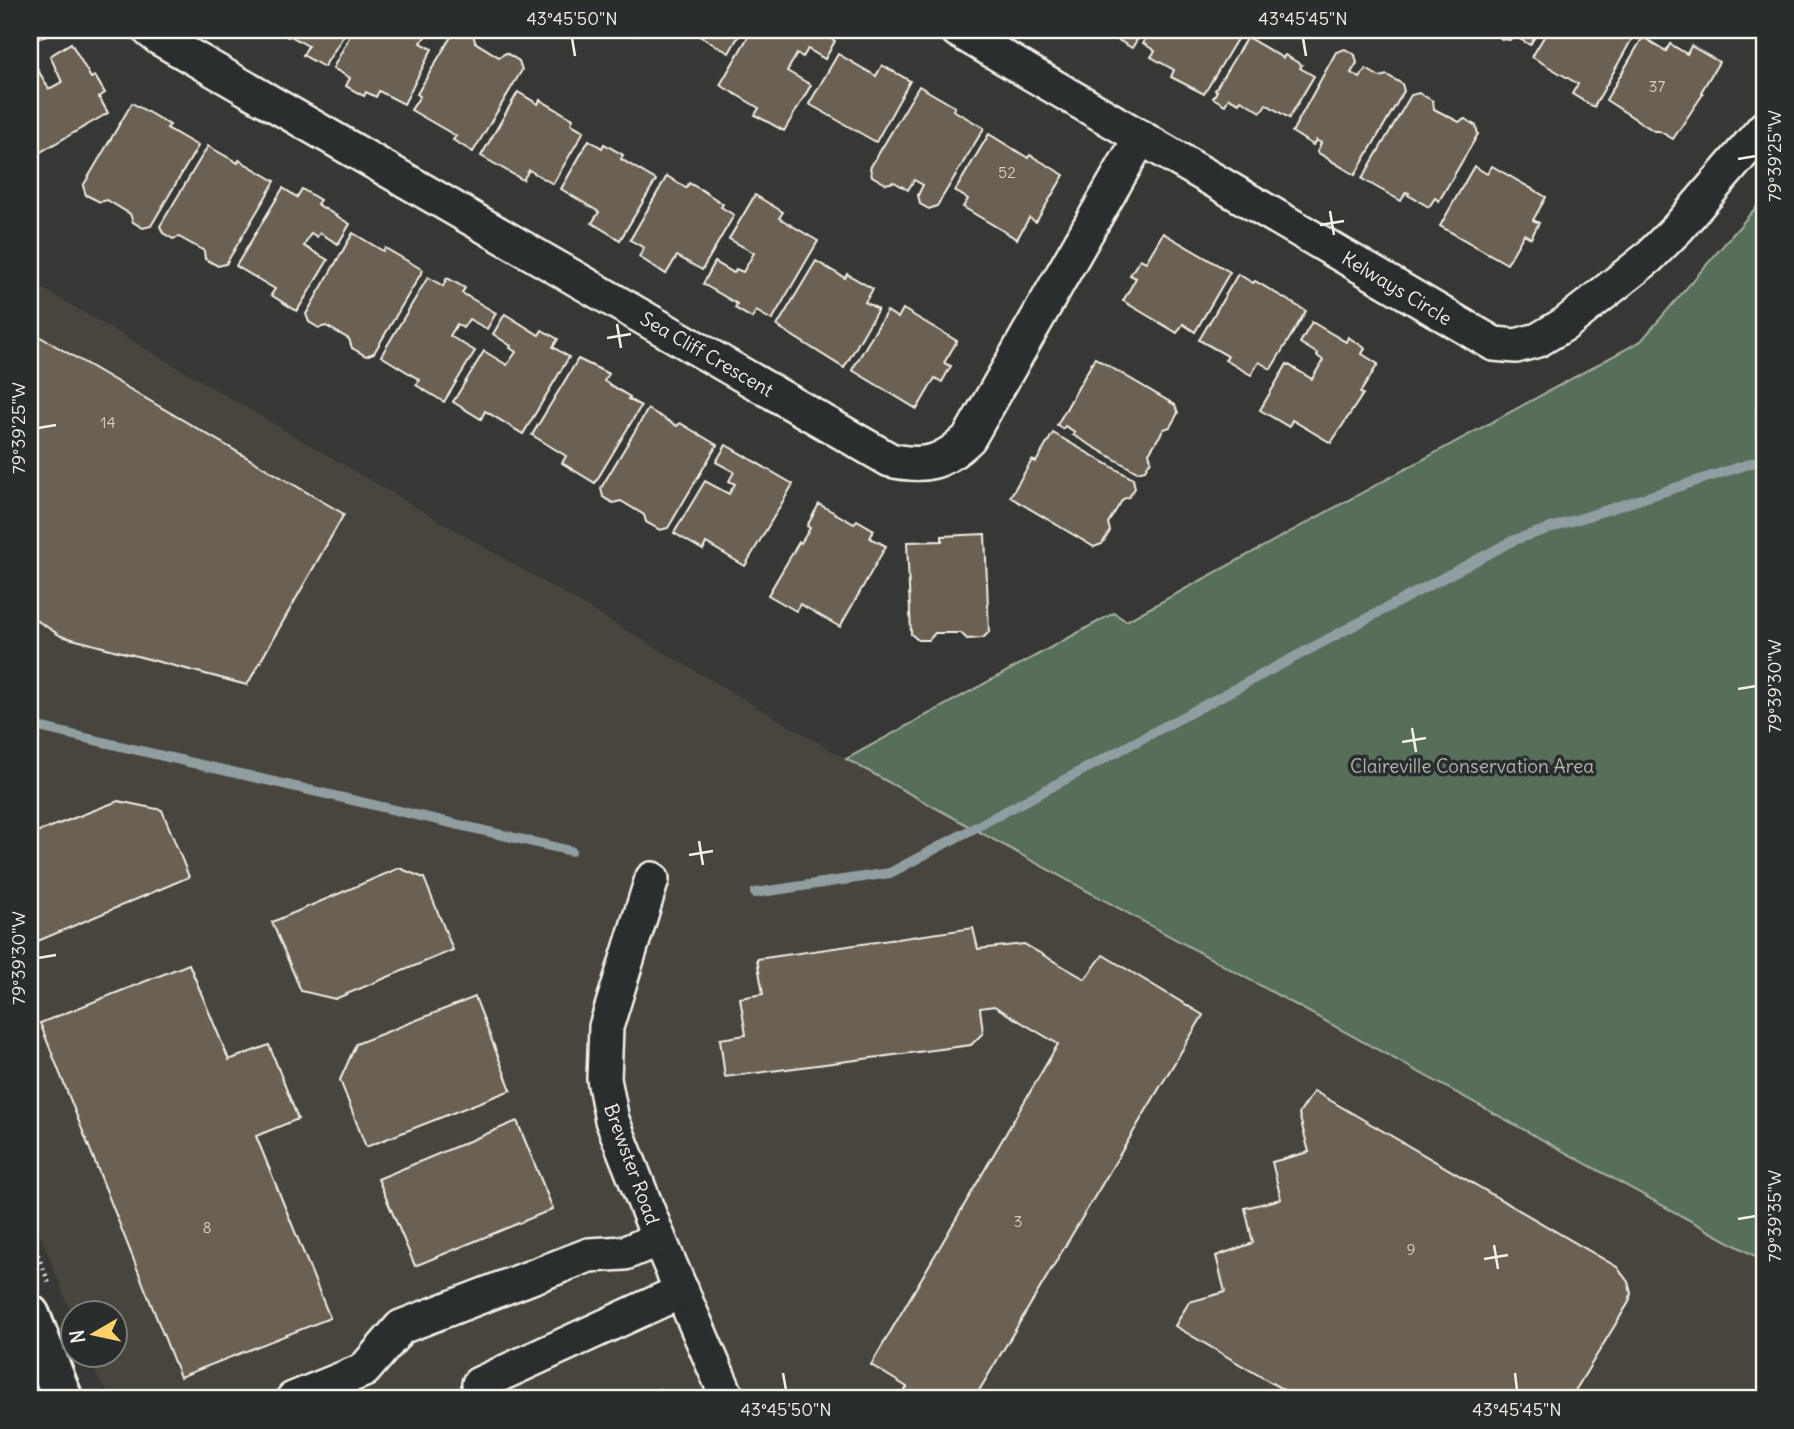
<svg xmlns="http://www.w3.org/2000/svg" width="1794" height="1429" viewBox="0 0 1794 1429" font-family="Delius,sans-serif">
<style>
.built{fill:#46443e}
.green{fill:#566e5a;stroke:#a5b0a1;stroke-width:2}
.water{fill:#4d6571;stroke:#909da1;stroke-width:2}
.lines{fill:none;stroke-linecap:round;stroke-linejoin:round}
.stream{stroke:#909da1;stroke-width:10}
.building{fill:#6a6152;stroke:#f4f1e8;stroke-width:2}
.minor-casing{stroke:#f4f1e8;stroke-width:38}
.major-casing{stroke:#f4f1e8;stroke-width:44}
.path{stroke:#f4f1e8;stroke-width:4.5;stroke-dasharray:2 5;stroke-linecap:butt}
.minor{stroke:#2a2d2e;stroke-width:33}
.major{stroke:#2a2d2e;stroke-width:38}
.ticks{fill:none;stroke:#f4f1e8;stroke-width:2.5}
.labels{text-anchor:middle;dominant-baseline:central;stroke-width:7;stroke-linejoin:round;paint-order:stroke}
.number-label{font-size:16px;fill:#d2cdc2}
.street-label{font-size:19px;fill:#f4f1e8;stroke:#2a2d2e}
.park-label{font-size:19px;fill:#adb6a8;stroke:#2a2d2e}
.neatline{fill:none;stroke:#f4f1e8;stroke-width:2.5}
.ticks-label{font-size:18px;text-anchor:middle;fill:#f4f1e8}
</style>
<rect width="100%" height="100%" fill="#373735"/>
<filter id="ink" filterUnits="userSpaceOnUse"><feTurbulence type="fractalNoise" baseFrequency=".0143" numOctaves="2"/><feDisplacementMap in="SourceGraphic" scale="14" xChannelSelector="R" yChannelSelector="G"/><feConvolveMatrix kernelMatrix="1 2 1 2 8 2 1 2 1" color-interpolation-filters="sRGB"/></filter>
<g filter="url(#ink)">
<polygon class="built" points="30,281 846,759 1764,1261 1764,1399 115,1399 100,1382 88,1356 116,1356 116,1314 74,1314 73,1318 30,1208"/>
<polygon class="green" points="1764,198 1764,1261 846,759 1114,613 1126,621 1641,341"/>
<path class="water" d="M1764 379V467C1755 434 1751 411 1764 379Z"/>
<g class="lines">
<g class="stream">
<polyline points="30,725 571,851"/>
<polyline points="755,893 890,873 1514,540 1755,462 1764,463"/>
</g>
</g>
<g class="building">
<polygon points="30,30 64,30 64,31 30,41"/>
<polygon points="275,30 347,30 324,67 303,55 308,46 289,35 288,37"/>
<polygon points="353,30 429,30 421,43 432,49 404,104 379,91 376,97 366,92 364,96 346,86 350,78 333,68"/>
<polygon points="455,30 467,30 473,33 475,42 499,57 506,53 519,61 522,70 473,152 453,140 456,136 411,110 420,96 417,94"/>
<polygon points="624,30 644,30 642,34 634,36"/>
<polygon points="689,30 742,30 729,53"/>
<polygon points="752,30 816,30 835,41 825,59 808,49 803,57 797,54 787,71 811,85 784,131 755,115 759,108 720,85"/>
<polygon points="1101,30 1143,30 1132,48"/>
<polygon points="1151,30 1233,30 1240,34 1204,94 1171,77 1174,70 1151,57 1155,51 1143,43"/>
<polygon points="1490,30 1539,30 1530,45 1513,35 1510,40 1502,39"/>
<polygon points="1548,30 1620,30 1633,37 1594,107 1572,94 1578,84 1532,57"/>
<polygon points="1247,37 1283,58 1285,55 1302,65 1300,68 1314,76 1289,118 1266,104 1261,112 1241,100 1239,103 1229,98 1225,105 1213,98 1217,91 1215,90"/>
<polygon points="1643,37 1666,51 1670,44 1687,54 1691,46 1719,62 1701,92 1703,94 1673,139 1659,131 1654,131 1606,100"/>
<polygon points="71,43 91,78 95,76 105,93 99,97 108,113 30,158 30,68 35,65 49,89 62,82 50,56"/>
<polygon points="1345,49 1355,55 1357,63 1351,73 1360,78 1366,69 1380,77 1387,75 1402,84 1404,91 1355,175 1317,152 1321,143 1316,140 1313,145 1292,132 1336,52"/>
<polygon points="838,54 876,76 882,65 910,81 876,142 809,104"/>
<polygon points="919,86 955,107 953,110 984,128 937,206 929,209 920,204 918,195 923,185 914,180 908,190 894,182 886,184 872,176 870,168"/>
<polygon points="518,92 538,104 540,100 573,119 571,124 584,131 553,184 529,170 523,180 481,156"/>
<polygon points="1419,93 1433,101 1434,109 1459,122 1465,119 1476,126 1478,134 1439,201 1435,198 1429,207 1408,195 1409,193 1406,192 1401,201 1362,179 1411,95"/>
<polygon points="132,103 170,125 167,128 198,146 151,226 143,228 133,222 130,214 107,200 100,202 86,195 83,186"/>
<polygon points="989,134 1028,158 1030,155 1064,175 1036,222 1029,218 1017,239 963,207 968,199 955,191"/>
<polygon points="589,140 602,148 604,144 623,155 621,159 656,180 620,240 592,223 599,212 561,189"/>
<polygon points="208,146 238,163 239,160 275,181 226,264 218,266 205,259 204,251 179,237 173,239 163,233 160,226"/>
<polygon points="1474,166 1487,174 1492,166 1546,197 1533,220 1539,223 1531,238 1524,234 1507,264 1440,226"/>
<polygon points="667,176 686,188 689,183 702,190 723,204 721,207 734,215 702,270 677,256 666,274 639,257 644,248 630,240"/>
<polygon points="283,188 297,197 302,189 320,200 317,204 350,224 338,244 320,233 317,237 311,233 304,246 328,260 297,311 271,295 275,289 236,266"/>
<polygon points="755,195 783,212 779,218 818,241 772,320 756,311 752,318 735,308 737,304 703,284 715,262 734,273 736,269 743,272 754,253 729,239"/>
<polygon points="353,233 383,251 385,248 423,270 374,353 366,356 352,348 349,339 326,326 319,328 309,322 306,314"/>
<polygon points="1163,233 1230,272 1195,332 1183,324 1177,333 1123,301 1136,278 1130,275 1140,259 1146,262"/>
<polygon points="816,261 845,278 847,274 873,289 865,302 878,309 844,368 777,326"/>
<polygon points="1238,274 1253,283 1255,281 1306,311 1271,369 1259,362 1251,375 1225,360 1228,356 1199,340"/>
<polygon points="428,277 443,286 447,278 465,288 462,293 496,313 487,329 469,319 463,328 457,324 450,336 475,351 444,402 416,385 420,380 381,356"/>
<polygon points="903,309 957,341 944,363 951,366 942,382 935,378 917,409 852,370 887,311 898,318"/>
<polygon points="505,314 539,335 542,330 558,339 553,347 569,357 523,434 485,411 481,419 453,402 484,351 507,365 516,352 510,348 511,346 493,334"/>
<polygon points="1312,322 1346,342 1348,337 1365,348 1362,354 1378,364 1360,393 1363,394 1331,443 1292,420 1289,427 1260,410 1287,364 1312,379 1323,360 1317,356 1318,354 1300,343"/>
<polygon points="30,331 344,514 247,685 61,636 30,616"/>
<polygon points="1095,358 1175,405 1178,413 1170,427 1164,429 1149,453 1151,460 1145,470 1137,472 1073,435 1075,432 1065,426 1063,429 1057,425"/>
<polygon points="578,359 609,374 604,381 630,397 628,399 641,406 595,483 562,463 566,456 532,435"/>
<polygon points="648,409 677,426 680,423 717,445 668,528 660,530 646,522 644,515 621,501 613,503 603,497 601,488"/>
<polygon points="1053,433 1133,479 1135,488 1129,497 1123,499 1108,523 1110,531 1102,544 1094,547 1010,497 1032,460 1036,462"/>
<polygon points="726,445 793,484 745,566 706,543 703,550 674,533 705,481 729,494 735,484 729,481 734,472 716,462"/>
<polygon points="819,504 854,524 857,520 874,530 870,538 886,546 840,627 800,604 796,611 768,595 799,542 801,543 810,528 807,526"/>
<polygon points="985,534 989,632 983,638 967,639 961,633 935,633 929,640 918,640 911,634 907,542 942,541 942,536"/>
<polygon points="118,801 162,810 189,877 38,941 30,921 30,835"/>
<polygon points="399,868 424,878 453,950 335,999 301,991 272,922"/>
<polygon points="973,928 978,949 1024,944 1085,979 1103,955 1203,1015 974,1399 900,1399 907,1387 871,1365 1058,1044 994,1006 980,1008 983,1033 971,1045 725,1077 720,1039 746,1035 740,998 763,994 757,959"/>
<polygon points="189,964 229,1060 269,1045 298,1119 256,1136 330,1318 180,1377 40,1023"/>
<polygon points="475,997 511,1090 366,1147 340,1080 356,1044"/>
<polygon points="1314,1091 1617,1267 1628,1282 1631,1293 1629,1302 1570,1399 1299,1399 1175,1326 1189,1302 1225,1292 1216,1256 1253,1243 1245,1208 1281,1199 1272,1162 1309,1152 1299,1114"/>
<polygon points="517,1121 553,1209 415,1266 378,1179"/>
<polygon points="659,1389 663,1399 635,1399"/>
</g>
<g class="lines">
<defs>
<g id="minor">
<path d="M149 30 159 38 890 460C925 468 943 463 969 438L1141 137"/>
<polyline points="957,30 1494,344 1516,346 1538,340 1565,324 1648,258 1678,228 1764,128"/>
<polyline points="652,879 606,1027 604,1079 612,1120 659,1239 728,1399"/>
<polyline points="293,1399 364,1370 401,1327 589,1255 625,1253 659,1239"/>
<polyline points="485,1399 479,1384 682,1291"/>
</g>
<polyline id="major" points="30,1315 63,1399"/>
</defs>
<use href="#minor" class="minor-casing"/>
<use href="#major" class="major-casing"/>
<polyline class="path" points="30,1235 50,1286"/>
<use href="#minor" class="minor"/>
<use href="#major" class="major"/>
</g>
</g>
<path class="ticks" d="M572 38 575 56M1303 38 1306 56M1738 159 1756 156M1330 211 1334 235M1320 225 1344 221M617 324 621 348M607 338 631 334M38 428 56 425M1738 689 1756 686M1412 728 1416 752M1402 742 1426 738M699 841 703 865M689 855 713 851M38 958 56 955M1738 1219 1756 1216M1494 1245 1498 1269M1484 1259 1508 1255M783 1373 786 1390M1515 1373 1517 1390"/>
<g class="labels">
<g class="number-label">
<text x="1657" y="86">37</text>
<text x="1007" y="172">52</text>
<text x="108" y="422">14</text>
<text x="1018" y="1221">3</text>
<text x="207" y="1227">8</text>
<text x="1411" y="1249">9</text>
</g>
<g class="street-label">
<text transform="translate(1397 288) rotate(31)">Kelways Circle</text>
<text transform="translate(707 354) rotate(30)">Sea Cliff Crescent</text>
<text transform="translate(632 1164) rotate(70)">Brewster Road</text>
</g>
<g class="park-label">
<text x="1472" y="766">Claireville Conservation Area</text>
</g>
</g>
<rect width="1794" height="1429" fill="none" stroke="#2a2d2e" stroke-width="77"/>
<g transform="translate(94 1334) rotate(261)"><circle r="33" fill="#2a2d2e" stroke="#7b7b78" stroke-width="2"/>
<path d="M0-5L12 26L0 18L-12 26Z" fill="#ffd166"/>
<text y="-10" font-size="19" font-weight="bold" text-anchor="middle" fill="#f4f1e8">N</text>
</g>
<rect x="38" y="38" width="1718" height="1352" class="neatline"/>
<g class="ticks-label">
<text x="572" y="25">43°45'50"N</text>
<text x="1303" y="25">43°45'45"N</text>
<text transform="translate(1775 156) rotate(-90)" y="6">79°39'25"W</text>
<text transform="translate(19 428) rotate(-90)" y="6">79°39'25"W</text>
<text transform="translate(1775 686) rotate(-90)" y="6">79°39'30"W</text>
<text transform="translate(19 958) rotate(-90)" y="6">79°39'30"W</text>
<text transform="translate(1775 1216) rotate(-90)" y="6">79°39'35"W</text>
<text x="786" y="1416">43°45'50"N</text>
<text x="1517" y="1416">43°45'45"N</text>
</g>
</svg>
